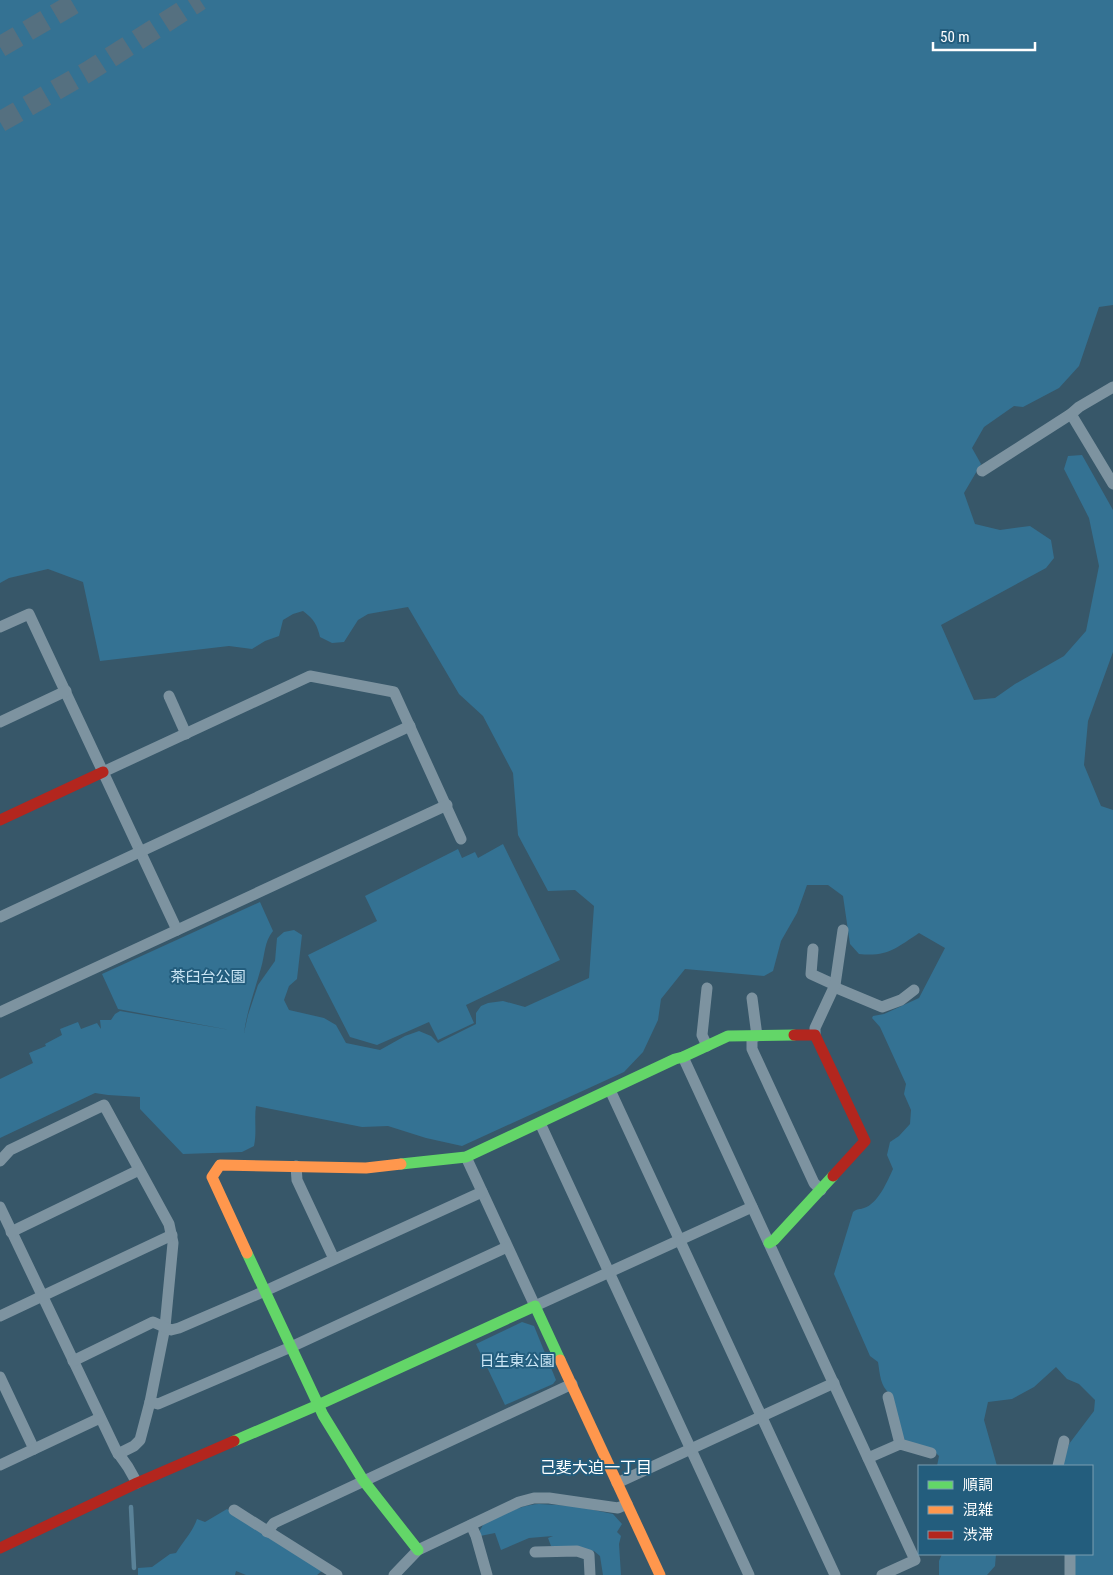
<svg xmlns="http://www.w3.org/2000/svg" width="1113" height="1575" viewBox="0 0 1113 1575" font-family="'Roboto Condensed','Noto Sans JP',sans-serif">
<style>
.green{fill:#347293}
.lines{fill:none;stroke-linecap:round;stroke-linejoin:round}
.stream{stroke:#5a8298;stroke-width:4.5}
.highway-tunnel{stroke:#557080;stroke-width:21;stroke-dasharray:21 11;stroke-linecap:butt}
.street{stroke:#7d93a0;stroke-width:11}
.fast{stroke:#63d668;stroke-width:11}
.slow{stroke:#ff974d;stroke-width:11}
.jam{stroke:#b3261e;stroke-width:11}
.labels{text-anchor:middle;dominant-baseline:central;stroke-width:4;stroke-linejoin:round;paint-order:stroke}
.park-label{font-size:15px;fill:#cbe6f5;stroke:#235d7d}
.neighbourhood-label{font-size:16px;fill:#fff;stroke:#235d7d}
</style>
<rect width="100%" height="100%" fill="#375769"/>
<g class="green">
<path d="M0 0H1113V305L1099 307 1079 366 1059 388 1023 407 1014 406 984 427 972 448 981 464 964 493 975 524 1000 530 1030 526 1051 540 1054 558 1046 568 941 625 974 700 995 698 1015 684 1064 656 1086 631 1099 566 1089 518 1064 469 1068 456 1082 455 1113 510V652L1088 721 1084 765 1101 806 1113 810V1575H1074L1075 1554H1092V1466H1062L1069 1444 1094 1411 1095 1400 1079 1384 1067 1379 1056 1367 1034 1387 1012 1399 988 1402 984 1420 997 1466H937L939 1456 934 1451 906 1442 903 1437 890 1394C880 1386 880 1374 878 1362L870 1356 834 1274 853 1212C858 1208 859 1210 864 1208 878 1204 888 1180 893 1169L887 1155 890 1142 899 1136 910 1124 911 1110 904 1094 906 1084 880 1027 872 1018 873 1016 884 1014 919 998 945 948 919 933C896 948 888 957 859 954L850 944 843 896 828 885H807L797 913 781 941 773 971 764 976 685 969 661 999 658 1020 643 1052 624 1072 462 1146 426 1138 388 1126 362 1127 256 1106C254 1119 257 1132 254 1146L242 1152 183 1154 140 1109V1097L108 1095 95 1093 0 1138V1079L33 1063 29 1053 46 1046 45 1044 62 1035 60 1029 78 1022 81 1029 97 1023 101 1029 100 1020H111L115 1014 120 1011 230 1030 118 1009 102 974 260 902 273 931C264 942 265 955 261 968 255 990 247 1010 244 1033L248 1015 258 985 275 961 277 938 284 932 294 930 302 935 297 979 289 986 284 1000 289 1010 324 1018 336 1025 346 1043 380 1050 405 1036 419 1031 431 1036 438 1043 476 1024V1013L481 1006 488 1003 503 1001 525 1007 589 978 594 906 575 890 548 891 518 835 513 773 483 716 459 694 408 607 368 614 358 620 344 642 332 643 320 637C317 625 314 619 303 611L293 614 283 620 279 636 265 641 252 649 229 646 100 661 83 582 48 569 9 578 0 583Z"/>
<polygon points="503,844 560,960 466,1005 474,1023 438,1040 429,1022 377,1045 350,1037 308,955 377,921 365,896 458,849 462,858 475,852 478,858"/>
<polygon points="522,1322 534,1326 556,1380 553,1384 505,1405 476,1344"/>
<path d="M539 1504 574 1506 613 1514 622 1524 617 1532 621 1536 619 1544 621 1575H603L600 1556 594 1551 551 1546 548 1538 553 1536 529 1538 501 1550 495 1533 480 1536 479 1532 483 1525C501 1516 519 1505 539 1504Z"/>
<path d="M227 1509 323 1570 317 1575H246L236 1571 235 1575H138V1568L152 1567 170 1554 176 1553C184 1540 192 1533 197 1519L205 1522Z"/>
<polygon points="942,1554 996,1554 995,1566 987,1575 939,1575 939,1561"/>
</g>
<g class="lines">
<polyline class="stream" points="131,1507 134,1568"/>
<g class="highway-tunnel">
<polyline points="0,47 80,0"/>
<polyline points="0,122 89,71 200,0"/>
</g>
<g class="street">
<polyline points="1071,414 1113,484"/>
<polyline points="982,471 1071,414 1079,407 1113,387"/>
<polyline points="0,627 29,614 177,930"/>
<polyline points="169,696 186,734"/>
<polyline points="0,722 66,691"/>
<polyline points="103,772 310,676 394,692 461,839"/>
<polyline points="0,917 410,726"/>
<polyline points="813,949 811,974 835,985"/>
<polyline points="834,987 882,1007 901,1000 914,990"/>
<polyline points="752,998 757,1036"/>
<polyline points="0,1012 447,805"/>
<polyline points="815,1035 815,1028 835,985 843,930"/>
<polyline points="752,1036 752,1049 814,1183 821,1190"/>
<polyline points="707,1046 702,1035 707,988"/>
<polyline points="683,1057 915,1560 882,1575"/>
<polyline points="610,1090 835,1575"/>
<polyline points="540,1123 749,1575"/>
<polyline points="466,1157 535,1306 752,1207"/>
<polyline points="0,1161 10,1150 104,1105 169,1224 173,1243 165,1327 150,1402 140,1440 134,1446 118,1454"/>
<polyline points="296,1166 297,1180 334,1259"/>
<polyline points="0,1207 116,1450 128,1467 137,1483"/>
<polyline points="11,1232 139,1170"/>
<polyline points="0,1316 172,1235"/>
<polyline points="73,1361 153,1322 171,1330 179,1328 265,1291 482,1192"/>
<polyline points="0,1377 34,1449"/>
<polyline points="888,1397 900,1444"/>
<polyline points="150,1402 158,1404 291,1347 507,1247"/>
<polyline points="868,1458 900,1444 931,1453"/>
<polyline points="0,1465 100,1418"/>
<polyline points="1058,1466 1064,1441"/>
<polyline points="617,1483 834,1383"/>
<polyline points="234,1510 337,1575"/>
<polyline points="471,1525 476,1536 487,1575"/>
<polyline points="267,1532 274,1523 572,1384"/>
<polyline points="535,1552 577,1551 589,1555 590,1575"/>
<polyline points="394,1575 418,1550 519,1502 534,1498 549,1498 618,1508 627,1504"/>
<polyline points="1070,1575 1070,1554"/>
</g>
<g class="fast">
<polyline points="401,1164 466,1157 675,1059 683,1057 728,1036 794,1035"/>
<polyline points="769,1243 774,1240 833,1176"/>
<polyline points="247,1253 323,1415 363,1480 418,1550"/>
<polyline points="234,1441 318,1405 535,1306 560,1360"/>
</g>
<g class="slow">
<polyline points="247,1253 212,1177 220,1165 366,1168 401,1164"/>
<polyline points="560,1360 660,1575"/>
</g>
<g class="jam">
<polyline points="0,820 103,772"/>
<polyline points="794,1035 815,1035 865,1141 833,1176"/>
<polyline points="0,1548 137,1483 234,1441"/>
</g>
</g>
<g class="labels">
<g class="park-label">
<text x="208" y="977">茶臼台公園</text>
<text x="517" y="1361">日生東公園</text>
</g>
<g class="neighbourhood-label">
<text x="596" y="1467">己斐大迫一丁目</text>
</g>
</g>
<rect x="918" y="1465" width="175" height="90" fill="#235d7d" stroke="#7b9eb1"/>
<rect x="928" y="1481" width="25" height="8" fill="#63d668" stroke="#7b9eb1"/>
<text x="963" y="1490" font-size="15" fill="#ffffff">順調</text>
<rect x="928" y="1506" width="25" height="8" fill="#ff974d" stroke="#7b9eb1"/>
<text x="963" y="1515" font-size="15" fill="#ffffff">混雑</text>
<rect x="928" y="1531" width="25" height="8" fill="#b3261e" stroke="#7b9eb1"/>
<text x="963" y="1540" font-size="15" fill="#ffffff">渋滞</text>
<path d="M933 42v8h102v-8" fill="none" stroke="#ffffff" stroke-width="2.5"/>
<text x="940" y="42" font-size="15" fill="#ffffff" stroke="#235d7d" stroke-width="4" paint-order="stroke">50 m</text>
</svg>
